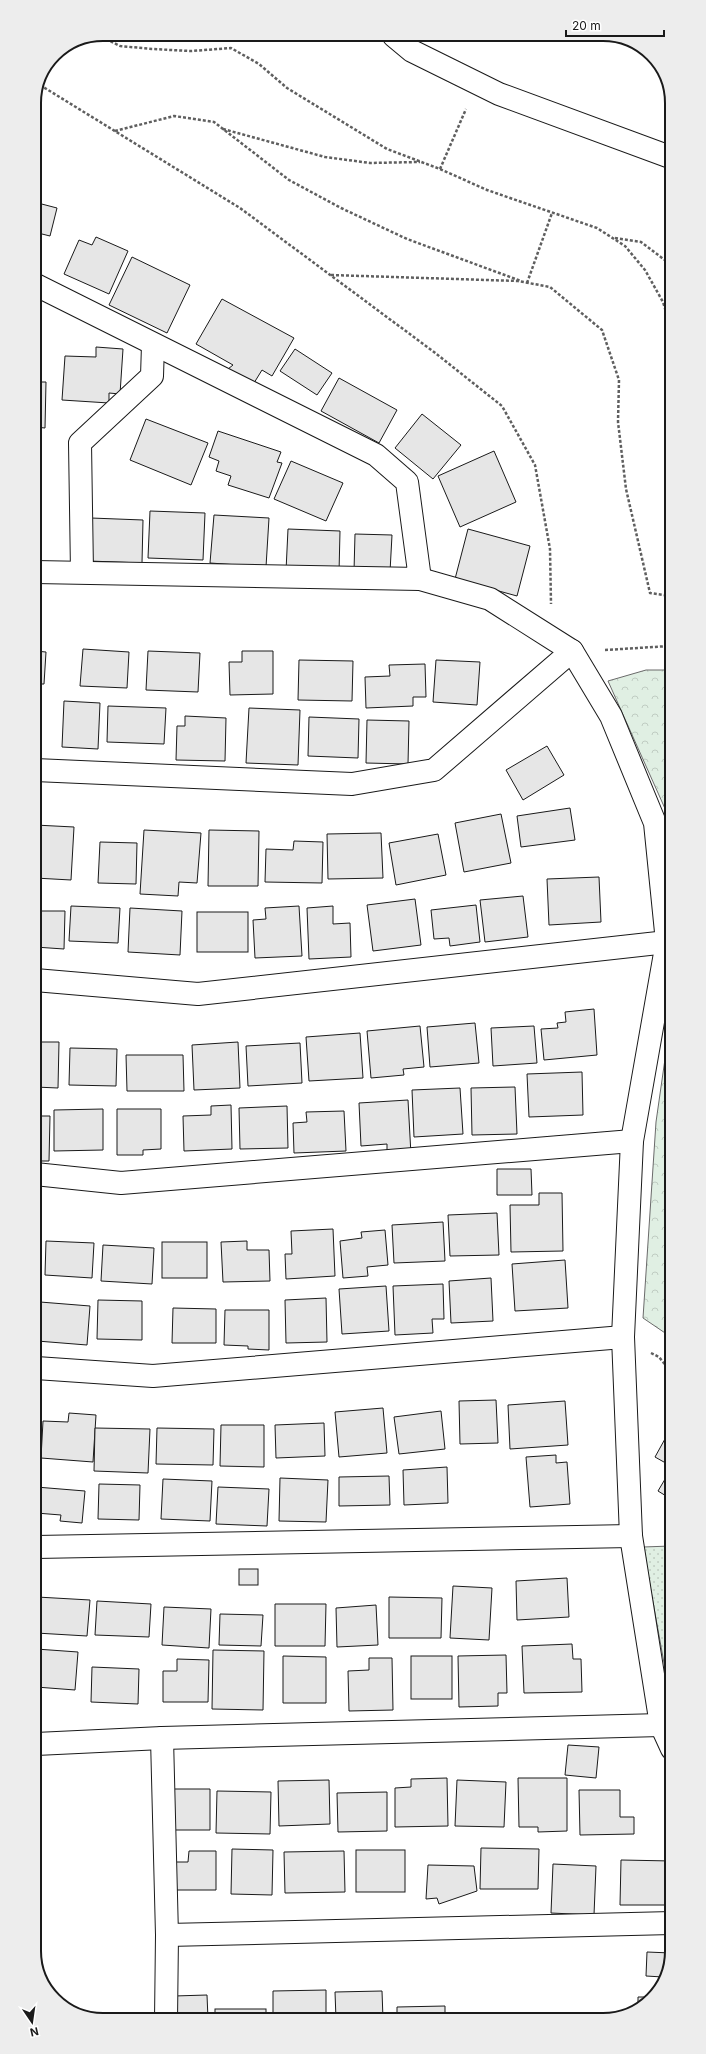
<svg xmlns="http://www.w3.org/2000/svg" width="706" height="2054" viewBox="0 0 706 2054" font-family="Inter,sans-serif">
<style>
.forest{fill:url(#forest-crowns);stroke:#6a6a6a}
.park{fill:url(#park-dots);stroke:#6a6a6a}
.building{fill:#e6e6e6;stroke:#1a1a1a}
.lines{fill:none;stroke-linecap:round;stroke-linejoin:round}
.minor-casing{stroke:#1a1a1a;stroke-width:24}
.tertiary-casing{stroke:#1a1a1a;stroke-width:24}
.path{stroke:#5f5f5f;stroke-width:2.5;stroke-dasharray:3 2;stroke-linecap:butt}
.minor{stroke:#fff;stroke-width:22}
.tertiary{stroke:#fff;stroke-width:22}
.rim{fill:none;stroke:#1a1a1a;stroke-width:2}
</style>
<defs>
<pattern id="forest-crowns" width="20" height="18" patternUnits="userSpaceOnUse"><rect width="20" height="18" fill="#e0efe3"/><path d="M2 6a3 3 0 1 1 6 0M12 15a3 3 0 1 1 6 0" fill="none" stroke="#c0ccc2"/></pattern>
<pattern id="park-dots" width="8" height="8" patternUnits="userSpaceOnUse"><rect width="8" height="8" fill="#e0efe3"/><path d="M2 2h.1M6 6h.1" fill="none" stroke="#c0ccc2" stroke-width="1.8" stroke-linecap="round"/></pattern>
</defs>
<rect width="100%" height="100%" fill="#fff"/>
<g class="forest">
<polygon points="646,670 670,670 671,822 608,681"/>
<polygon points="671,1017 671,1337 643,1318 656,1122"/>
</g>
<polygon class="park" points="671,1546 672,1707 643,1547"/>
<g class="building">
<polygon points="34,202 57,208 50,236 34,232"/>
<polygon points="96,237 128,251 109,294 64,274 79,240 92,245"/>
<polygon points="132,257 190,285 167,333 109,305"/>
<polygon points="222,299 294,338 272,376 262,370 254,383 228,369 233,365 196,344"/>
<polygon points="34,317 36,317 35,358 34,358"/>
<polygon points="96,347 123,349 120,394 109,393 109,403 62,400 65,356 96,357"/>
<polygon points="295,349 332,373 317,395 280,371"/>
<polygon points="339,378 397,410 379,443 321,411"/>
<polygon points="34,382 46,382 45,428 35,427"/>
<polygon points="422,414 461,445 433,479 395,448"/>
<polygon points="146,419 208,443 191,485 130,460"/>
<polygon points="218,431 281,452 277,462 282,463 269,498 228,485 231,476 216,471 219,461 209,457"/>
<polygon points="494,451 516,502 460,527 438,476"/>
<polygon points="291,461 343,483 326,521 274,499"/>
<polygon points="150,511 205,513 203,560 148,558"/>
<polygon points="214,515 269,518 266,567 210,563"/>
<polygon points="91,518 143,520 142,563 89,561"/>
<polygon points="288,529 340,531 339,573 286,571"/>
<polygon points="468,529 530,546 517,596 455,579"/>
<polygon points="355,534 392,535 390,572 354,571"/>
<polygon points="83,649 129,652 127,688 80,686"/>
<polygon points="35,651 46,652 44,684 35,684"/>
<polygon points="148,651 200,653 198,692 146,690"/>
<polygon points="242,651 273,651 273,694 230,695 229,662 242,662"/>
<polygon points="299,660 353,661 352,701 298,700"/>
<polygon points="436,660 480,662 477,705 433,702"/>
<polygon points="425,664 426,697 413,697 413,706 366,708 365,677 390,676 389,665"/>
<polygon points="64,701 100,703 98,749 62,747"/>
<polygon points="108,706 166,708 164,744 107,742"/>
<polygon points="249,708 300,710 298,765 246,763"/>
<polygon points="185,716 226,718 225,761 176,760 177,726 185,726"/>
<polygon points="309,717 359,719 358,758 308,756"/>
<polygon points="367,720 409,721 408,764 366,763"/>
<polygon points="547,746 564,775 523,800 506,770"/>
<polygon points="570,808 575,840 521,847 517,816"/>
<polygon points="501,814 511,863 464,872 455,823"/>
<polygon points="35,825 74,827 71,880 35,878"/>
<polygon points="144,830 201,833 197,883 179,882 178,896 140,894"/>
<polygon points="209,830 259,831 258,886 208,886"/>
<polygon points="381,833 383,878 328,879 327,834"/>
<polygon points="438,834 446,875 396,885 389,843"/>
<polygon points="294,841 323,842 322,883 265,882 266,849 293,850"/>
<polygon points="100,842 137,843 136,884 98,883"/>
<polygon points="599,877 601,922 549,925 547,879"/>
<polygon points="523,896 528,937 485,942 480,900"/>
<polygon points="415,899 421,945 373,951 367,905"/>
<polygon points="476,905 480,942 450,946 449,938 434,939 431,910"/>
<polygon points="71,906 120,908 118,943 69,941"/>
<polygon points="299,906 302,956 255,958 253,920 266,919 265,908"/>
<polygon points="333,906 333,924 350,923 351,957 309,959 307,908"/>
<polygon points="130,908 182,911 180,955 128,952"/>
<polygon points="35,911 65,911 64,949 35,947"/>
<rect x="197" y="912" width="51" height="40"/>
<polygon points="594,1009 597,1055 544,1060 541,1029 558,1028 557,1023 566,1022 565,1012"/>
<polygon points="475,1023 479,1063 430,1067 427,1027"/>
<polygon points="420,1026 424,1067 403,1069 404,1075 371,1078 367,1031"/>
<polygon points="534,1026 537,1063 493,1066 491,1028"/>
<polygon points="35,1032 41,1032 40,1042 59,1042 58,1088 35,1087"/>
<polygon points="360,1033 363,1078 309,1081 306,1037"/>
<polygon points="238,1042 240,1088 194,1090 192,1045"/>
<polygon points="300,1043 302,1083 248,1086 246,1046"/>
<polygon points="70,1048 117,1049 116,1086 69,1085"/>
<polygon points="126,1055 183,1055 184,1091 127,1091"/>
<polygon points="582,1072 583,1115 529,1117 527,1074"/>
<polygon points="515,1087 517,1134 472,1135 471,1088"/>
<polygon points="460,1088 463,1134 414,1137 412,1090"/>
<polygon points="408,1100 411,1155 387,1156 387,1144 361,1146 359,1103"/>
<polygon points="231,1105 232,1149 184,1151 183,1116 211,1115 211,1106"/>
<polygon points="287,1106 288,1148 240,1149 239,1108"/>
<polygon points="103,1109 103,1150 54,1151 54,1110"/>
<polygon points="117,1109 161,1109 161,1149 143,1150 143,1155 117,1155"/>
<polygon points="344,1111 346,1151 294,1153 293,1123 307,1122 306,1112"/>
<polygon points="35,1116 50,1116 49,1161 35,1161"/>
<polygon points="497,1169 531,1169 532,1195 497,1195"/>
<polygon points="539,1193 562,1193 563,1251 511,1252 510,1205 539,1205"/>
<polygon points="497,1213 499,1255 450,1256 448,1215"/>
<polygon points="443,1222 445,1261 394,1263 392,1225"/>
<polygon points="333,1229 335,1276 286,1279 285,1254 292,1254 291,1231"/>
<polygon points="385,1230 388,1265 367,1267 368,1276 343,1278 340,1241 362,1238 361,1232"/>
<polygon points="46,1241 94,1243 92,1278 45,1275"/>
<polygon points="247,1241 247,1250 269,1250 270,1281 223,1282 221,1242"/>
<rect x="162" y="1242" width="45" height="36"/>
<polygon points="103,1245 154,1248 152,1284 101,1281"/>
<polygon points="565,1260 568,1308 515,1311 512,1264"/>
<polygon points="491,1278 493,1321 451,1323 449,1281"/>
<polygon points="443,1284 444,1319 432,1319 433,1333 395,1335 393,1286"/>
<polygon points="386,1286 389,1331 342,1334 339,1289"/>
<polygon points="326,1298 327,1342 286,1343 285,1300"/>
<polygon points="98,1300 142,1301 142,1340 97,1339"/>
<polygon points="40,1302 90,1306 87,1345 37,1341"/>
<polygon points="173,1308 216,1309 216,1343 172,1343"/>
<polygon points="225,1310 269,1310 269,1350 248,1349 248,1346 224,1345"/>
<polygon points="496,1400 498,1443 460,1444 459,1401"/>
<polygon points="565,1401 568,1445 510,1449 508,1405"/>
<polygon points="383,1408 387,1453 339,1457 335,1412"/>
<polygon points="441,1411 445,1449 399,1454 394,1417"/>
<polygon points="69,1413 96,1415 93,1462 41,1458 43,1421 68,1422"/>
<polygon points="324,1423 325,1456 276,1458 275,1425"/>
<polygon points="221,1425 264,1425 264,1467 220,1466"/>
<polygon points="95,1428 150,1429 148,1473 94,1471"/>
<polygon points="157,1428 214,1429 213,1465 156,1464"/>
<polygon points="671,1428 671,1466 655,1457"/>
<polygon points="556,1455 556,1463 567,1462 570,1504 530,1507 526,1457"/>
<polygon points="447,1467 448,1503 404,1505 403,1470"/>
<polygon points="671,1469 671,1499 658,1491"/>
<polygon points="389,1476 390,1505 339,1506 339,1477"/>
<polygon points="280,1478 328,1480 326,1522 279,1521"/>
<polygon points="163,1479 212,1481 210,1521 161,1519"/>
<polygon points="99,1484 140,1485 139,1520 98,1519"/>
<polygon points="36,1487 85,1491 82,1523 60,1521 61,1515 36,1513"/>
<polygon points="218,1487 269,1489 267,1526 216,1524"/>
<rect x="239" y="1569" width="19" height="16"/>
<polygon points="567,1578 569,1617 517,1620 516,1581"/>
<polygon points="453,1586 492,1588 489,1640 450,1638"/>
<polygon points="37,1597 90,1600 87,1636 36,1633"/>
<polygon points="389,1597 442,1598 441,1638 389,1638"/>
<polygon points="97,1601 151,1604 149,1637 95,1635"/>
<polygon points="275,1604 326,1604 325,1646 275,1646"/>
<polygon points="376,1605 378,1645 337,1647 336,1608"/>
<polygon points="164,1607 211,1609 209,1648 162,1645"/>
<polygon points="220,1614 263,1615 261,1646 219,1645"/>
<polygon points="572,1644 573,1659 581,1659 582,1692 524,1693 522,1646"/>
<polygon points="36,1649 78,1652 75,1690 36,1687"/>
<polygon points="213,1650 264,1651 263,1710 212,1709"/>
<polygon points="506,1655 507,1693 498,1693 498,1706 459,1707 458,1656"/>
<polygon points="283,1656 326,1657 326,1703 283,1703"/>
<rect x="411" y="1656" width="41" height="43"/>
<polygon points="369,1658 392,1658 393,1710 349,1711 348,1671 369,1670"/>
<polygon points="177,1659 209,1660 208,1702 163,1702 163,1671 177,1671"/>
<polygon points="92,1667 139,1669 138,1704 91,1702"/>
<polygon points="568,1745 599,1747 596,1778 565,1775"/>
<polygon points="447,1778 448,1826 395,1827 395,1788 411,1787 411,1779"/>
<polygon points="518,1778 567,1778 567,1831 538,1832 538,1827 519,1827"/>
<polygon points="329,1780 330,1824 279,1826 278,1781"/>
<polygon points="457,1780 506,1782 504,1827 455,1826"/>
<polygon points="171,1789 210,1789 210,1830 170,1830"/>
<polygon points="579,1790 620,1790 620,1817 634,1817 634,1834 580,1835"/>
<polygon points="217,1791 271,1792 270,1834 216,1833"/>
<polygon points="387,1792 387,1831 338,1832 337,1793"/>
<polygon points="481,1848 539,1849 538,1889 480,1889"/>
<polygon points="232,1849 273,1850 272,1895 231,1894"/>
<rect x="356" y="1850" width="49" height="42"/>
<polygon points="189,1851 216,1851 216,1890 173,1890 174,1862 188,1862"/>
<polygon points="344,1851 345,1892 285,1893 284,1852"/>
<polygon points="621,1860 672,1861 672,1895 665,1895 665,1905 620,1905"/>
<polygon points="553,1864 596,1866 594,1915 551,1913"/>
<polygon points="428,1865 474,1866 477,1891 439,1904 437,1898 426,1899"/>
<polygon points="647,1952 671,1953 663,1977 646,1976"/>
<polygon points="326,1990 326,2019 273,2019 273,1991"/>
<polygon points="382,1991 383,2019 336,2019 335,1992"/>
<polygon points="207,1995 208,2019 174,2020 174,1996"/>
<polygon points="638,1997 651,1997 638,2006"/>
<polygon points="445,2006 445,2018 397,2019 397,2007"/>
<rect x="215" y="2009" width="51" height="10"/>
</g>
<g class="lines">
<defs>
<g id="minor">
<polyline points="394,36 412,51 499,94 670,157"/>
<polyline points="34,284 376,455 407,482 420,579 35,572"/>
<polyline points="82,572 80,443 152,376 153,345"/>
<polyline points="35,770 352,784 434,770 572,651"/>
<polyline points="35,980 198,994 667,942"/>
<polyline points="35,1174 121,1183 632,1141"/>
<polyline points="36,1368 153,1376 623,1337"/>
<polyline points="36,1547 631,1536"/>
<polyline points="162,1738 167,1935 166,2020"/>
<polyline points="36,1744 162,1738 661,1725"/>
<polyline points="167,1935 672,1923"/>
</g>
<polyline id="tertiary" points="420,579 490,599 572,651 611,716 655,823 667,942 632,1141 623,1337 631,1536 661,1725 672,1749"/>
</defs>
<use href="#minor" class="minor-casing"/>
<use href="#tertiary" class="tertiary-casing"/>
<g class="path">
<polyline points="106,39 120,46 152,49 191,51 231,48 259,64 287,88 387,149 440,169 487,190 597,228 625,246 645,270 663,302 670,325"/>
<polyline points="40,85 240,208 434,352 502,406 535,465 550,549 551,604"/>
<polyline points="223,129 325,157 370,163 420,162"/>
<polyline points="115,131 174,116 214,122 289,180 341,208 407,239 521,281"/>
<polyline points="440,169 466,109"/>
<polyline points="615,238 641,242 670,264"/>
<polyline points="331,275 518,281 550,287 602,330 619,380 618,422 626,489 650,593 670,596"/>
<polyline points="527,283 552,213"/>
<polyline points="605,650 670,646"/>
<polyline points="651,1353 659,1357 671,1372"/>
</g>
<use href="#minor" class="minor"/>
<use href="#tertiary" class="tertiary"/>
</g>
<path d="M0 0H706V2054H0ZM103 41H603A62 62 0 0 1 665 103V1951A62 62 0 0 1 603 2013H103A62 62 0 0 1 41 1951V103A62 62 0 0 1 103 41Z" fill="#ededed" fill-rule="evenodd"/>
<path class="rim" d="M103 41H603A62 62 0 0 1 665 103V1951A62 62 0 0 1 603 2013H103A62 62 0 0 1 41 1951V103A62 62 0 0 1 103 41Z"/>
<g transform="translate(32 2022) rotate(167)" stroke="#ffffff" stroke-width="3" paint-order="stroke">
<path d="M0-3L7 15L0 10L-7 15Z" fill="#1a1a1a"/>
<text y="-6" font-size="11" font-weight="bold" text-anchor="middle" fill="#1a1a1a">N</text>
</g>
<path d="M566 30v6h98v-6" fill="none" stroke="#1a1a1a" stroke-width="2"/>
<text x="572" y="30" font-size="12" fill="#1a1a1a" stroke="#ffffff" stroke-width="3" paint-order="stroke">20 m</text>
</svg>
